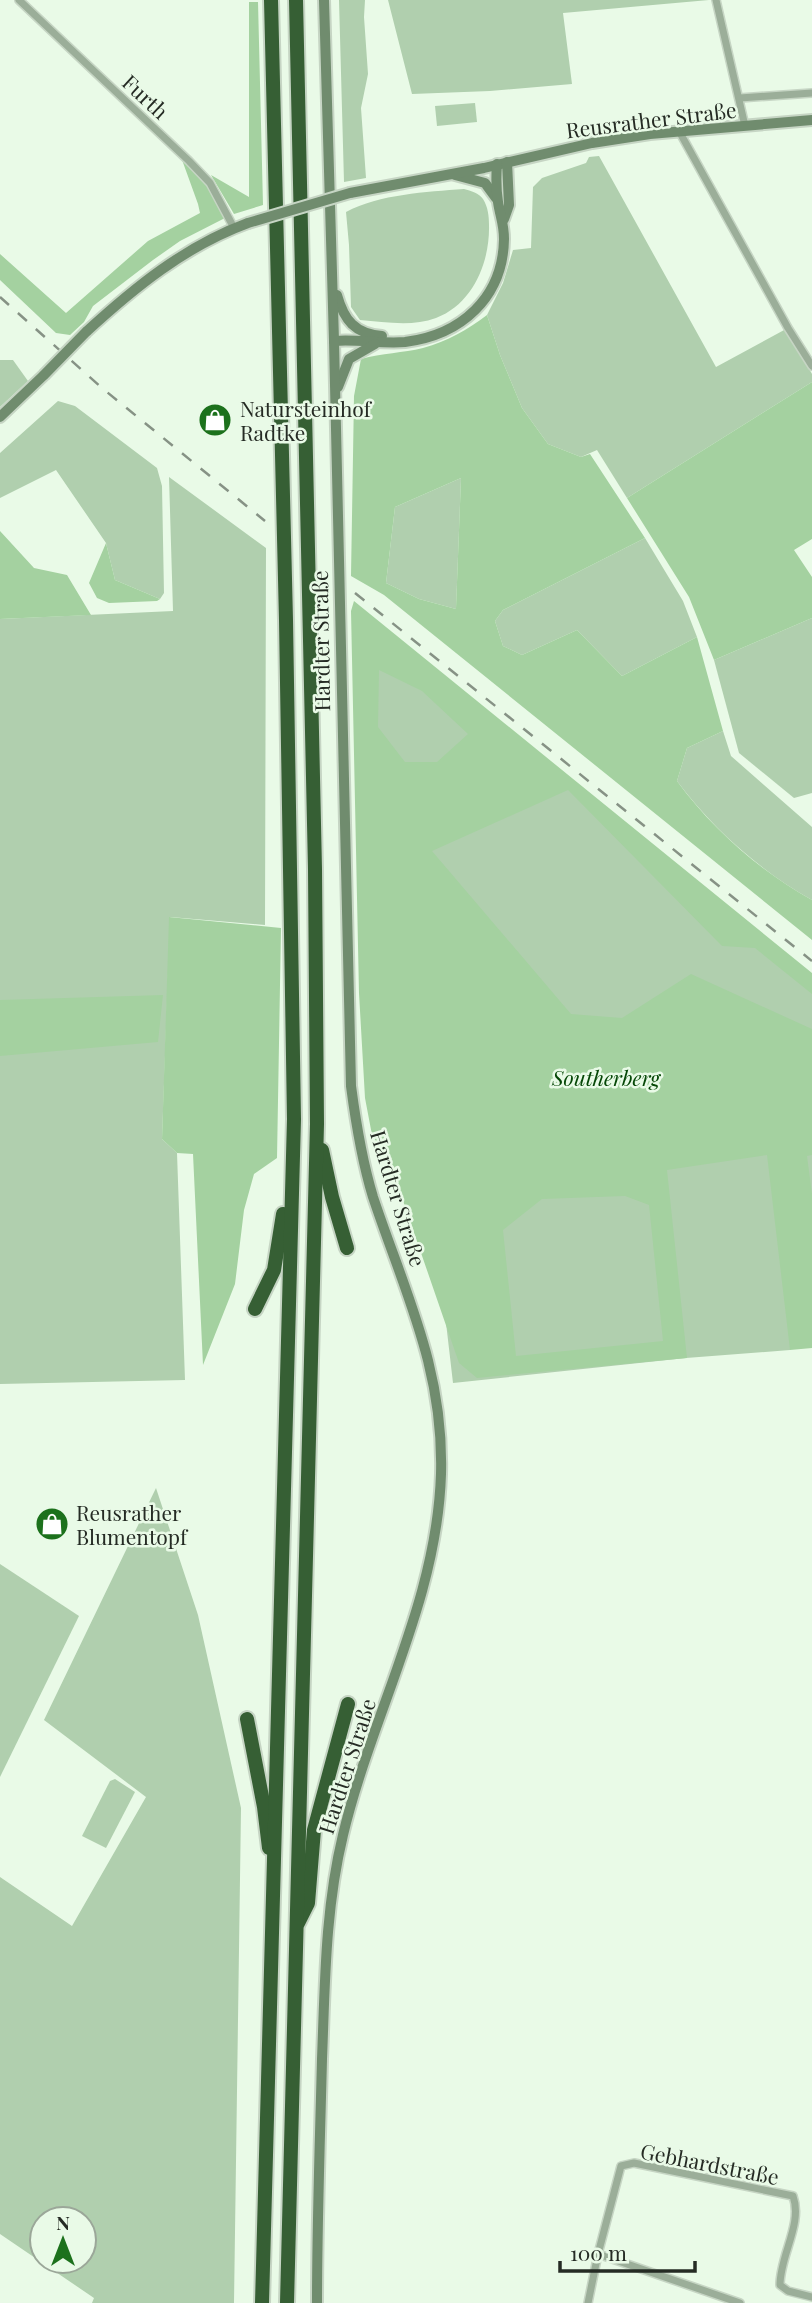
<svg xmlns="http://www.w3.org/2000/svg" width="812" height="2303" viewBox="0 0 812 2303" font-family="'Playfair Display',serif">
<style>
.green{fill:#b0cfae;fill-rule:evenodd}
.forest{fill:#a4d1a0;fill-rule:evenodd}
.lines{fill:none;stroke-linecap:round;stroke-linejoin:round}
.street-casing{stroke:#c6d5c4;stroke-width:10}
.secondary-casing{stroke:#c6d5c4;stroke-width:14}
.highway-casing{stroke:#c6d5c4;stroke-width:18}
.street{stroke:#9bae99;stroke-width:7}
.secondary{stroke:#708c6e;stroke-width:10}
.highway{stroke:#365f34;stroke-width:14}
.rail{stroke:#869285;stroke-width:2.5;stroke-dasharray:12 12;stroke-linecap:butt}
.secondary-bridge-casing{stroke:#c6d5c4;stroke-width:14;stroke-linecap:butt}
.secondary-bridge{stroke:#708c6e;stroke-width:10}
.labels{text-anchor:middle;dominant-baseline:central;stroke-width:5;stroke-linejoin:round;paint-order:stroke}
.street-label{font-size:21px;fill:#252b24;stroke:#e9fae7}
.poi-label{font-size:21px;fill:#252b24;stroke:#e9fae7;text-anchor:start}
.park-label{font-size:21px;font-style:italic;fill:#054706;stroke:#e9fae7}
</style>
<rect width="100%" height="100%" fill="#e9fae7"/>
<g class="green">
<polygon points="339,0 365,0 364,17 368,74 361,108 366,178 344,182"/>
<polygon points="388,0 709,0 563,13 572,84 490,91 412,94"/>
<polygon points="475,103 477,122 437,126 435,106"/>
<polygon points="599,156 716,367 786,329 812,374 812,382 627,498 597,450 581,457 548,444 522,408 500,355 487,315 503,283 513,250 531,248 533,187 542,178 586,163 589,157"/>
<path d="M464 189C471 191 479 193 483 199 488 207 489 216 489 225 490 262 473 304 436 318 412 327 385 322 360 320L351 307 349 245 346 212C380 194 426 192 464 189Z"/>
<polygon points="0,360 13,360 28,381 0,407"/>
<polygon points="58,401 75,406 157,468 162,486 164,593 160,599 115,580 106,543 56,470 0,498 0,453"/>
<polygon points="169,477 266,548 265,925 170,917 162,1139 177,1153 185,1380 0,1384 0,619 173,611"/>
<polygon points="461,478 456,609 419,599 386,583 395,507"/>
<polygon points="645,538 683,601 697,637 622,676 577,630 522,655 503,646 495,621 503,610"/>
<polygon points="368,614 812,978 812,1344 790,1347 790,1350 686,1358 453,1383 430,1185 376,1130"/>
<polygon points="812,618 812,793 794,798 739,753 714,660"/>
<path d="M723 731 731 756 812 827V900C759 870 713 829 677 781L687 748Z"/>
<path d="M156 1488 198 1615 241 1808 234 2303H92L94 2298 0 2234V1877L72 1926 146 1797 44 1720ZM84 2219V2261H42V2219Z"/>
<polygon points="0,1564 79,1616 0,1777"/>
<polygon points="115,1779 135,1792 106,1848 82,1836 110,1781"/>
</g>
<g class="forest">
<polygon points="249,2 258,2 263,205 234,214 211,175 249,197"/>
<polygon points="181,157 211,190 225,218 180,241 153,260 93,306 84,322 70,335 56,333 0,280 0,254 66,313 148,241 200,213 198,204"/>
<path d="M487 315 500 355 522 408 548 444 581 457 590 454 645 538 503 610 495 621 503 646 522 655 577 630 622 676 697 637 723 731 687 748 677 781C713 830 759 870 812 900V940L384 595 351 576 354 396 361 359C382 353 403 353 423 348 448 341 467 330 487 315ZM461 478 456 608V609L419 599 386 583 395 507Z"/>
<polygon points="812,382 812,539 794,550 812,577 812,618 714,660 689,597 627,498"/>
<polygon points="0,531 34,568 67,575 91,615 0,619"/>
<polygon points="106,543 115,580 160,599 157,601 109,603 97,598 89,583"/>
<path d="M354 601 812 973V994L755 948 722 946 568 790 432 851 571 1014 622 1018 691 974 812 1029V1155L807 1156 812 1194V1348L790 1350 767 1155 667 1170 687 1358 477 1378 459 1363 390 1163 372 1135 365 1098 359 993 351 611ZM379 670 422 691 468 734 437 762H405L378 727ZM625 1196 649 1205 663 1341 516 1356 503 1230 542 1199Z"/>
<polygon points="169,917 281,928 277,1158 254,1174 244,1210 235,1284 203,1365 193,1154 177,1153 162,1139"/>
<polygon points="163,995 158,1042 0,1056 0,1000"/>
</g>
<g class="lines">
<defs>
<g id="street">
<polyline points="19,0 189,161 210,183 234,228"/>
<polyline points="716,0 745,126"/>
<polyline points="740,98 812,93"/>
<polyline points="679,131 788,328 812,366"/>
<polyline points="598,2254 740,2303"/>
<path d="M588 2303 598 2254 621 2166 634 2163 793 2196C803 2224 780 2255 780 2285L788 2291 812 2297"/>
</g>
<g id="secondary">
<polyline points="455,175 485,183 496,198"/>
<polyline points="350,193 484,168 592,143 650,134 812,120"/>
<polyline points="504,219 509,205 507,162"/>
<path d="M337 295C344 320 355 334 382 336"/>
<path d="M86 332C134 288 185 246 248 223"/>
<path d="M334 341C358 339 381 344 405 342 461 335 503 298 504 239 504 224 500 216 498 202 496 189 496 177 497 164"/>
<polyline points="338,387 349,359 375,344"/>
<polyline points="0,417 44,375"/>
<path d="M317 2303C317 2222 320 2140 322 2059 325 1984 325 1909 343 1835 372 1713 437 1602 441 1474 444 1369 405 1293 373 1197 362 1161 356 1124 351 1086L334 341 324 0"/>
</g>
<g id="highway">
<polyline points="322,1150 332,1197 347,1248"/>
<polyline points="255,1309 274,1270 283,1214"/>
<polyline points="247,1719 264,1807 269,1848"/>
<polyline points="298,1923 308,1903 314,1830 348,1704"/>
<polyline points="262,2303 294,1119 286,620 271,0"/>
<polyline points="287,2303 317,1124 315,869 296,0"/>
</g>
</defs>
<use href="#street" class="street-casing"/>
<use href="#secondary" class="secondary-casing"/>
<use href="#highway" class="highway-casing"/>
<use href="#street" class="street"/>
<use href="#secondary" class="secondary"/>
<use href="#highway" class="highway"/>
<g class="rail">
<polyline points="0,297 102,388 265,521"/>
<polyline points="355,593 812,961"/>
</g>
<defs>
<g id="secondary-bridge">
<polyline points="248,223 350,193"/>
<polyline points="44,375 86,332"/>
</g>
</defs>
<use href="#secondary-bridge" class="secondary-bridge-casing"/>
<use href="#secondary-bridge" class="secondary-bridge"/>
</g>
<defs>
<symbol id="shop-disc" viewBox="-11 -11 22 22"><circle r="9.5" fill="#1c711c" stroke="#e9fae7"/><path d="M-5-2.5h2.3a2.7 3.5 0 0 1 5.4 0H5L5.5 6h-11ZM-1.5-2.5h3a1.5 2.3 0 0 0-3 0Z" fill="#fff"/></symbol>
</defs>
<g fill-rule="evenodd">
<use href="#shop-disc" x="196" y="401" width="38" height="38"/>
<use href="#shop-disc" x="33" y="1505" width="38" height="38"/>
</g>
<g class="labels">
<g class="street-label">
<text transform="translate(146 96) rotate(43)">Furth</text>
<text transform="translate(651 119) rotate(-7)">Reusrather Straße</text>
<text transform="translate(320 641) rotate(-91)">Hardter Straße</text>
<text transform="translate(399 1198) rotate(73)">Hardter Straße</text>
<text transform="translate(346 1766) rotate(-72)">Hardter Straße</text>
<text transform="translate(710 2163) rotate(11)">Gebhardstraße</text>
</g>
<g class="poi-label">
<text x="240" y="408">Natursteinhof<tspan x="240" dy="24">Radtke</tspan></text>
<text x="76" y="1512">Reusrather<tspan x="76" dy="24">Blumentopf</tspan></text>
</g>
<g class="park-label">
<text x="606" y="1077">Southerberg</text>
</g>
</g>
<g transform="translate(63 2240)"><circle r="33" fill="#e9fae7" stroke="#9ba799" stroke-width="2"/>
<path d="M0-5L12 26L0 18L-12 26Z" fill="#1c711c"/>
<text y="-10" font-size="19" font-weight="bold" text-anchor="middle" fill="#252b24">N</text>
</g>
<path d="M560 2261v10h135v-10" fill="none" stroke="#252b24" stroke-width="3.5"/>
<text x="570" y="2261" font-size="21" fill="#252b24" stroke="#e9fae7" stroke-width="5" paint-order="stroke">100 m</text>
</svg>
